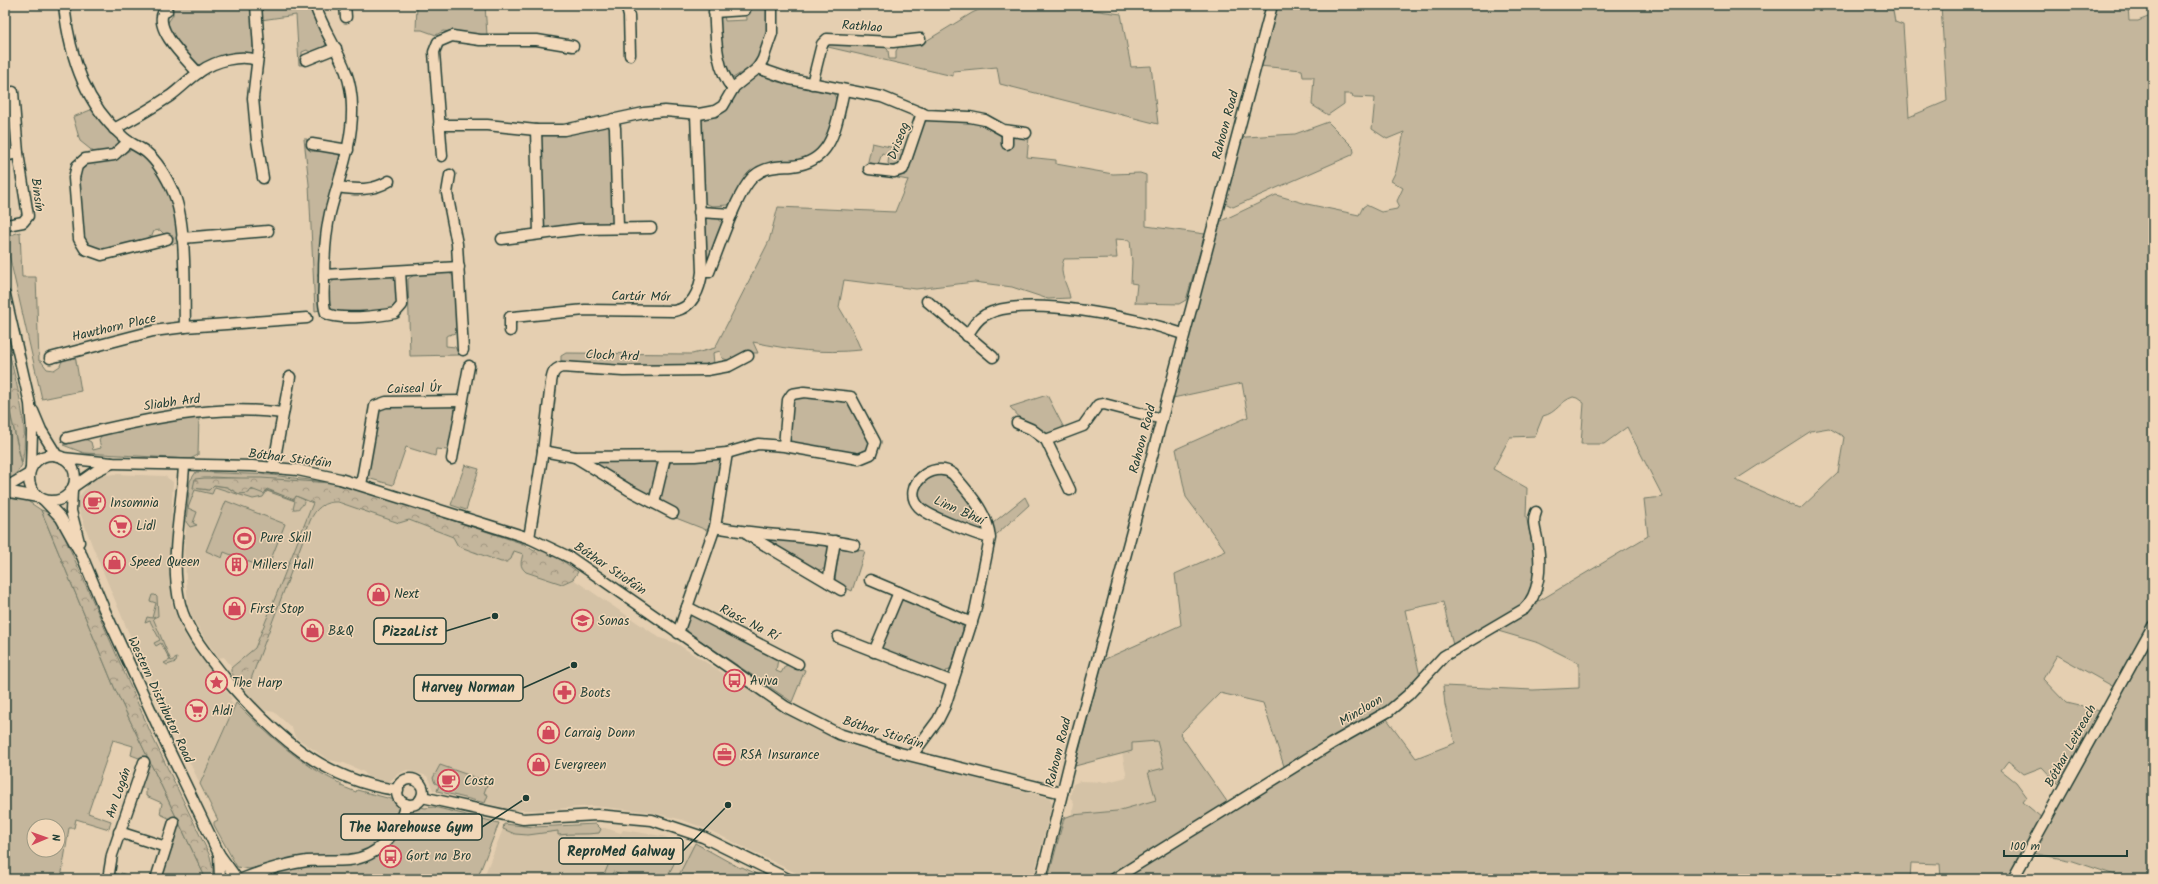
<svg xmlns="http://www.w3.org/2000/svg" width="2158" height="884" viewBox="0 0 2158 884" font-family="Kalam,sans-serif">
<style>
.built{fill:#d4c2a6}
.grass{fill:#c4b69c;stroke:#727a68;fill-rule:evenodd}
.forest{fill:url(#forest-crowns);stroke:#727a68}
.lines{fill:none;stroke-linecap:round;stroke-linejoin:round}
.minor-casing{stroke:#1f3d34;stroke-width:13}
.minor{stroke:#f2d8b9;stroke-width:10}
.labels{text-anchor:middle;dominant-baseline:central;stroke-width:3;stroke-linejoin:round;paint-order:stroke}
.street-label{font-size:13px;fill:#1f3d34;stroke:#f2d8b9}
.poi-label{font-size:13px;fill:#1f3d34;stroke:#f2d8b9;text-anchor:start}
.leader{fill:none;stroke:#1f3d34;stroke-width:1.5}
.callout-dot{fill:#1f3d34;stroke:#f2d8b9;stroke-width:1.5}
.callout{fill:#f2d8b9;stroke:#1f3d34;stroke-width:1.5}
.callout-label{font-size:14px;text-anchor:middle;font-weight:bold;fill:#1f3d34}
</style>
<defs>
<pattern id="forest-crowns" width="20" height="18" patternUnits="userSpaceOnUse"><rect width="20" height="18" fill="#c4b69c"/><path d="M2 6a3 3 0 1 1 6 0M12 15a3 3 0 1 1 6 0" fill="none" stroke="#9f9580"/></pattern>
</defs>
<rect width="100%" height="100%" fill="#e5cfb1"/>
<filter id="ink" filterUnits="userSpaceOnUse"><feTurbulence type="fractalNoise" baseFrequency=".025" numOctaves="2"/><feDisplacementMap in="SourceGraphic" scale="8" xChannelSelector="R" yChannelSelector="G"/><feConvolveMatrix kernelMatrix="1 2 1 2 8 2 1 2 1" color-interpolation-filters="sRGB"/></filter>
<g filter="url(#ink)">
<g class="built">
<polygon points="114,474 165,476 173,482 169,561 172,604 186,637 232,699 230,700 234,706 200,784 127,629 92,545 77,504 79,497 90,482 99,476"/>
<polygon points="190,481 266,484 314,500 255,648 249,655 232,667 224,657 219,658 207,642 192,617 188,605 184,551"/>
<polygon points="333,502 360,508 398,523 409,520 453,537 523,554 562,584 573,579 660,638 676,643 772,705 813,729 850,745 1050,798 1052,804 1033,879 808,879 711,831 683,820 650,812 592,806 543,810 513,810 433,790 427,776 407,770 398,774 389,782 368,777 364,772 344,763 329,760 295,737 292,728 274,712 262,710 240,684 245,684 312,516 319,508"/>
<polygon points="1157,741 1164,768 1148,772 1156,800 1117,811 1072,815 1074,804 1070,797 1073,784 1080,781 1107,782 1127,777 1122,753 1132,751 1132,743"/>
<polygon points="605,828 621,833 623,830 662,836 693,846 695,843 740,868 742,867 767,879 483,879 503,829 516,831"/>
</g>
<g class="grass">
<polygon points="176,5 205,5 215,8 220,5 253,5 253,53 198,67 172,38 167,24 173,15 173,7"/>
<path d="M260 5H309L326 43C324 50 318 51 311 53L307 50 302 52V65H299L296 15 261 20Z"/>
<polygon points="417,5 485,5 487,35 443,31 436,35 422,30 416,30"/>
<polygon points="746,5 767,5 769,29 759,59 757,58 749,68 733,78 729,72 725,73 719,16 724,14 725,21 747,20"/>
<polygon points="989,5 1055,5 1121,14 1131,67 1151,66 1158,124 1000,84 997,67 953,71 953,76 828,47 829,43 884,46 888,50 889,59 896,59 896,51 900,45 922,43 922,33 924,33 926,41 972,13"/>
<path d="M1275 5H1892L1895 22 1903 25 1909 117 1947 101 1941 5H2128L2129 21H2138L2153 15V616L2114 687 2057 655 2043 679 2066 703 2100 711 2060 786 2042 767 2024 774 2008 761 2001 770 2016 782 2027 797 2023 802 2042 818 2009 879H1941L1940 864 1911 863 1910 879H1048L1064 818 1072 815 1117 811 1156 800 1148 772 1164 768 1157 741 1132 743V751L1075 766 1103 660 1181 625 1175 574 1226 551 1186 497 1176 449 1248 417 1242 383 1173 398 1219 222 1276 195 1307 204 1359 215 1363 207 1366 205 1381 212 1397 209 1399 205 1397 201 1403 188 1391 181 1396 171 1404 132 1387 139 1372 129 1375 98 1353 97 1352 94H1344V104L1328 115 1312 105 1314 77H1303L1302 70 1259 66ZM1573 397 1577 398 1584 403 1581 444H1604L1627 427 1663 497 1644 499 1648 536 1539 601 1531 591 1534 570 1533 547 1526 516 1527 488 1493 469 1510 437 1535 436 1543 416C1557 413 1560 401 1573 397ZM1829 428 1844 437 1838 473 1800 509 1735 480 1811 431ZM1443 602 1455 654 1475 640 1498 631 1539 643 1579 663V688L1533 690 1443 686 1445 705 1455 743 1416 758 1387 719 1423 689 1405 610ZM1220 693 1263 703 1285 769 1256 784 1228 803 1180 734Z"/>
<polygon points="758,74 778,82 834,94 837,101 831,125 826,139 819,152 800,161 772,163 728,205 712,206 702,202 701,119"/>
<polygon points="93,109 120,140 120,146 117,150 95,153 80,141 73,117"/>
<path d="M925 120H961L983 124 1001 133 1003 138 1016 136 1029 137 1027 157 1056 160V164L1113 174 1140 173 1146 175V226L1205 234 1186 300 1179 304 1135 303 1137 284 1131 283 1132 262 1130 240 1115 239 1117 258 1064 259C1058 275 1067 282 1070 298L1048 299 1012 287 974 282 916 289 844 280 839 307 852 329 861 350C821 354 792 350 753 342L758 353H746L730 361 722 358 720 351 713 353 714 364 711 366 628 368 561 363V356L566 353 692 354 715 348 769 241 778 207 895 212 908 180 897 178V175Z"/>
<polygon points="1328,122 1353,147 1354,152 1352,155 1233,207 1223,202 1240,139 1246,137 1295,134"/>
<polygon points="608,125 610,127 614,222 611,224 545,228 543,226 539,137 542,134"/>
<path d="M304 139H307V148L310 151C318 153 335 147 341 158L320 310 315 311 309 184Z"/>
<polygon points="872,143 904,150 899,164 890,166 888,163 889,155 882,153 878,165 867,166"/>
<path d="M130 150C151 149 173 198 176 215 178 224 178 234 178 243L172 244 170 236 164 234 160 230 154 231 151 238 107 251 89 248 84 241 78 175 82 165 117 158Z"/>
<polygon points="703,217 717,217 723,224 706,267"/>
<polygon points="20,232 22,277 36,277 39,361 41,361 47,369 54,370 60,366 63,358 75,355 81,391 42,399 5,237"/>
<polygon points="447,272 452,275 455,279 458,326 455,333 446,336 446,346 455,347 459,355 410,356 408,279 414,275"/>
<path d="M389 275 396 281C397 292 401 302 391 310L341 313 333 311C326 303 325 285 335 280Z"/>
<polygon points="5,391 22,465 14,477 5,481"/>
<polygon points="1047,395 1064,428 1046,434 1022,420 1010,407"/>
<polygon points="795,396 850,401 872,441 869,451 858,455 791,444 788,439 792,400"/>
<polygon points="383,405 452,405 456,412 450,448 447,450 436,449 435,456 406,447 393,485 367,478 367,474 377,412"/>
<polygon points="199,416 198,455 190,459 84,453 63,445 85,439 91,442 93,450 101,448 99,440 102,434 147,423"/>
<polygon points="714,459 719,459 722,463 709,531 676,518 679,511 662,502 660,494 671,461"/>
<polygon points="593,461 655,461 659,469 654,491 647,494 613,473 593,464"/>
<polygon points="465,465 479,469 466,510 451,505"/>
<path d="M196 472 272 475 331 483 212 477 195 488 209 490 214 485 227 487 239 494C261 485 273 492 294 499L296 496 305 500C303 505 300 510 293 509L295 501 267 491 263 497 253 499 215 487 212 494 195 490 188 508 197 512 193 523 197 525 190 527 186 522 190 481Z"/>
<polygon points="948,474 980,515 985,530 979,530 925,507 919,499 920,484 930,475"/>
<polygon points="1025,497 1029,505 997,534 994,535 993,523"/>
<path d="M10 498 26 500 41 510 115 689 206 879H160L177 822 160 814 162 803 146 796V789L139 787 147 761 131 755 133 746 113 740 88 813 111 821 109 829 76 819 74 828H69L61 879H5V502ZM34 826H58V850H34Z"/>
<polygon points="226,501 285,524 267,569 224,552 222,558 206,551"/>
<polygon points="767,538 829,545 830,548 827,568 816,571 765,541"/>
<polygon points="842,548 865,551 852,591 836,583 835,580 839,550"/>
<polygon points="152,595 155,595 157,597 158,616 153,618 171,661 177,658 176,662 167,665 164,663 170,660 161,643 156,646 154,643 160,640 150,621 145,623 147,617 152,618 156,603 150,601"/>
<polygon points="904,599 961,623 963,630 950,670 946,671 945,675 881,649 901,601"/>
<polygon points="693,615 776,656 778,659 776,671 781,673 785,666 792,664 805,670 792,702 688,632 685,626 689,616"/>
<polygon points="2153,635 2153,879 2127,879 2073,861 2032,853"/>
<path d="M236 703C268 735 300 764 341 784V786L356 792 357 790 425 808 434 807 499 823 477 879H269L258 867 249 869 237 867 214 825V822L218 820 200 784Z"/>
<polygon points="440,765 488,782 484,793 488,795 485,803 437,791 439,785 435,783 433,778"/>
<path d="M504 824 534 827 596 824 601 829 599 833C585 835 573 833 558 835V831L528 835 515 834 503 829Z"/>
<polygon points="620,837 677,853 678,856 666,879 631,879 613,872 610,879 604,875"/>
<polygon points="695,843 740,868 742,867 767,879 677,879"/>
<polygon points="115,873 120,875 121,873 139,879 114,879"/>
</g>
<g class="forest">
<path d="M5 335C13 374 31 424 22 463L5 391Z"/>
<path d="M204 478H261L331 483 370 493 524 544 534 551C548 547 566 564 578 572L573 579 562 584 526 572C519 566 521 562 523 554L514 551 511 559 507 562H501L458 546 453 537 409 520 399 523 338 502C324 501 315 509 310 521L251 679 248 683 240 684 231 672V668L255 648 313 503 296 496 294 500 267 489 264 494 251 489 249 493 239 494 227 487 214 485 209 490 193 488 195 479Z"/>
<path d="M41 510C52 512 59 524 63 533L153 738 210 856 213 870 211 879H206L115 689Z"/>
</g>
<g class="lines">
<defs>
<g id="minor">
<path d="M64 5C69 53 84 102 121 135 128 143 138 146 146 152 158 162 168 180 174 194 187 225 184 292 185 327"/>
<polyline points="256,5 259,48 253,98 257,141 263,178"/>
<path d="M315 5C327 42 352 64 352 107 353 144 339 177 330 213 325 235 324 258 324 280 324 290 322 303 326 313 338 321 380 316 395 313L402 305 400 271"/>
<polyline points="345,5 346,17"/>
<polyline points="626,5 629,16 630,55"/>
<path d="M714 5C716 33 714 67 733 89"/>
<path d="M167 11 163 13C155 31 187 60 198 73"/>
<polyline points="714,12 745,10"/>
<polyline points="306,60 336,48"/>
<polyline points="758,68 790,79 882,97 926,115 970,117 985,120 1003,130 1026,133"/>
<polyline points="812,84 822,44 827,39 893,42 920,39"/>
<polyline points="613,119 615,128 618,227"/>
<polyline points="439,125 487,125 536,130 564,130 644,113 665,111 699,114 715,111 723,106 734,87 758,68 763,59 772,33 772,5"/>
<path d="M114 129C133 119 152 108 170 96 181 88 190 78 201 71 215 61 240 54 257 60"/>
<polyline points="536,130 539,233"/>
<polyline points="128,142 114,155 85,159 77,166 74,178 79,239 85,249 102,255 167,239"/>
<polyline points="312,144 348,150"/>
<polyline points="1007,144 1007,131"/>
<polyline points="5,156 18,153"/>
<polyline points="442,156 434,52 438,42 452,36 480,40 537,40 573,46"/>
<polyline points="869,169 894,172 903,169 922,113"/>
<polyline points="450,175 447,193 457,244 463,350"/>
<path d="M338 187C356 190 373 191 389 181"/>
<polyline points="699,212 732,214"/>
<polyline points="7,225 23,222 28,216 18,153 13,92"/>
<polyline points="182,238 268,231"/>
<polyline points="502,239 579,229 651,228"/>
<path d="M709 272C719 248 737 191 754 176 766 166 778 167 792 166 834 162 836 124 844 90"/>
<polyline points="324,275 459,267"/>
<polyline points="5,295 30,404 32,432 31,467"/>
<polyline points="927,301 993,357"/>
<path d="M510 331V317H513L585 310 674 311C693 308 700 289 702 272L696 114"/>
<path d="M967 336C972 328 976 320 985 315 1027 293 1139 319 1183 334"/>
<polyline points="50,358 153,331 185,327 307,318"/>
<polyline points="33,411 41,430 57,456"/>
<polyline points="1017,423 1031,429 1046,440 1070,490"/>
<path d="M67 438C138 421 209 403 283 413"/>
<polyline points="1046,440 1083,426 1098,405 1104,404 1162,419"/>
<polyline points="543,451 575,457 695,456 727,453 758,444 784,446 859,459 871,454 875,442 851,397 804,392 792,394 788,400 784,446"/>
<circle cx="52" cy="478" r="23"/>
<polyline points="575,457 629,490 673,513"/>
<polyline points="63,458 112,463 252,466 298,470 340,479 529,538 571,558 786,707 839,734 900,753 1062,793"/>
<polyline points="452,459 469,366"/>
<path d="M184 465C182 510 169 558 180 604 187 632 207 655 225 678 271 732 324 782 398 790"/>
<polyline points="273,468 290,377"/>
<polyline points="361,485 375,406 386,402 462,401"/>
<polyline points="73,487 96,471 112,463"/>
<polyline points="5,488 29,474"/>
<polyline points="72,490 71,511 79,542"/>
<polyline points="5,491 38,497"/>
<polyline points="44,500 61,518 82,556 104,609 167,746 219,854 237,879"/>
<polyline points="654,503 665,457"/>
<path d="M715 527C761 536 808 535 854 545"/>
<polyline points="748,535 841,590"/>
<path d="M529 538 543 451 551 383C552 375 553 369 562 367L623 371 707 370 729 366 748 356"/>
<polyline points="870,580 972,623"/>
<polyline points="828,582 835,541"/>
<polyline points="687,607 798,664"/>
<polyline points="678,633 715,527 727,453"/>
<polyline points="838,637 953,682"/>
<polyline points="874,652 899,592"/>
<path d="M912 755 938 720 945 706 975 612 990 538C988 513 969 493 953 474 933 459 900 487 919 507 929 517 975 534 990 538"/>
<circle cx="410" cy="792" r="13"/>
<polyline points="422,797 523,819 597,815 652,820 703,837 788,879"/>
<polyline points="119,832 166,847"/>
<polyline points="219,854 220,879"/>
<polyline points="108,879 112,855 144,762"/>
<polyline points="156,879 174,822"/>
<path d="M242 879C262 871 285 864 307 861 321 860 335 861 349 860 380 857 398 832 406 804"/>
<polyline points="1041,879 1073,749 1135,520 1272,5"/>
<path d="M1114 879 1331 744 1389 711 1408 695 1444 656 1524 609C1540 594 1541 566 1538 545 1537 533 1531 523 1536 512"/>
<polyline points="2013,879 2153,626"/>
</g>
</defs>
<use href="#minor" class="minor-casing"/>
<use href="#minor" class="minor"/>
</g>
</g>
<defs>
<symbol id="cafe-ring" viewBox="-11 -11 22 22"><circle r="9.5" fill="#f2d8b9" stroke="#d1495b" stroke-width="1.5"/><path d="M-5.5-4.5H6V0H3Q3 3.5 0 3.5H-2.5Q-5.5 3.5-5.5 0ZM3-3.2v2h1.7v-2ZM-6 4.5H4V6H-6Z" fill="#d1495b"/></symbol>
<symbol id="supermarket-ring" viewBox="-11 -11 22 22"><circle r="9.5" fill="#f2d8b9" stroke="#d1495b" stroke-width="1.5"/><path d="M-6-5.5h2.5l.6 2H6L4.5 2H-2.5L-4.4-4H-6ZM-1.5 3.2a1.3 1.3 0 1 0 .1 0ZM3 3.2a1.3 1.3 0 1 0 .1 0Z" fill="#d1495b"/></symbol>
<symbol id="stadium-ring" viewBox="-11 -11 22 22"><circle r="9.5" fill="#f2d8b9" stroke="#d1495b" stroke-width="1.5"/><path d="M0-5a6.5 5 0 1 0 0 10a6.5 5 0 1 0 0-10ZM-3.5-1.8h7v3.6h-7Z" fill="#d1495b"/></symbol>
<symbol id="shop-ring" viewBox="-11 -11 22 22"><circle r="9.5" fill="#f2d8b9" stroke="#d1495b" stroke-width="1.5"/><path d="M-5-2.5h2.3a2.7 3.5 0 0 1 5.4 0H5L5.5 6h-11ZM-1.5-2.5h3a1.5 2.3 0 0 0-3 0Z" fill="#d1495b"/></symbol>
<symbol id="building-ring" viewBox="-11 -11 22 22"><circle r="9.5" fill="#f2d8b9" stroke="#d1495b" stroke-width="1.5"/><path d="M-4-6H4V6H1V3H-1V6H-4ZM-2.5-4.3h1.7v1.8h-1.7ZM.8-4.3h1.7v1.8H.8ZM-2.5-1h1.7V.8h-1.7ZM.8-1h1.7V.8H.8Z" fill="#d1495b"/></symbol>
<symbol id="school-ring" viewBox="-11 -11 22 22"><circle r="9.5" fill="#f2d8b9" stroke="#d1495b" stroke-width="1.5"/><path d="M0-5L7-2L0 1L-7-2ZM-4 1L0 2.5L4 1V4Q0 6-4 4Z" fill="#d1495b"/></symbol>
<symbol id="bus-ring" viewBox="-11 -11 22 22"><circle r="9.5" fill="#f2d8b9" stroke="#d1495b" stroke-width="1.5"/><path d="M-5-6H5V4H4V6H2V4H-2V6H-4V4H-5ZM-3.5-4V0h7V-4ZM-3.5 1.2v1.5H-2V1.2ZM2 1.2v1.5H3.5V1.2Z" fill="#d1495b"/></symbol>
<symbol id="sight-ring" viewBox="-11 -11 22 22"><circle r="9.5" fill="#f2d8b9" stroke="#d1495b" stroke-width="1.5"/><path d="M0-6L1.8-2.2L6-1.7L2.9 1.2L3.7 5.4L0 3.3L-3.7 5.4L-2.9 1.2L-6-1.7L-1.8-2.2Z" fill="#d1495b"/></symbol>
<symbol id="pharmacy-ring" viewBox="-11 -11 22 22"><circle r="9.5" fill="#f2d8b9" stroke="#d1495b" stroke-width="1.5"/><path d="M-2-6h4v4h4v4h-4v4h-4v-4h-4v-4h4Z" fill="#d1495b"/></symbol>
<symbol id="office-ring" viewBox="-11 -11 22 22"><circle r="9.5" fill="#f2d8b9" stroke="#d1495b" stroke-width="1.5"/><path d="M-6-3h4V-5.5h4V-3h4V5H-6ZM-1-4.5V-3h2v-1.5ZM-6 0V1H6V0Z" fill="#d1495b"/></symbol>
</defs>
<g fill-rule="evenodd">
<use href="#cafe-ring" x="82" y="490" width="25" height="25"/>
<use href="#supermarket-ring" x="108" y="514" width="25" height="25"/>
<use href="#stadium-ring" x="232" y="526" width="25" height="25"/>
<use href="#shop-ring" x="102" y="550" width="25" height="25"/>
<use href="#building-ring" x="224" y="552" width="25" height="25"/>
<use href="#shop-ring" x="366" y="582" width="25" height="25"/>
<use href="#shop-ring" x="222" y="596" width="25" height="25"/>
<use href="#school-ring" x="570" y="608" width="25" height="25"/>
<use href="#shop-ring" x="300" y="618" width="25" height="25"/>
<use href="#bus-ring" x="722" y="668" width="25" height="25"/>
<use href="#sight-ring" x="204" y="670" width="25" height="25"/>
<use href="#pharmacy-ring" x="552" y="680" width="25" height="25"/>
<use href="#supermarket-ring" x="184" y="698" width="25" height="25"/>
<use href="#shop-ring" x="536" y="720" width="25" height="25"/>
<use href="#office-ring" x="712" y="742" width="25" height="25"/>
<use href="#shop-ring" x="526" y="752" width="25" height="25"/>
<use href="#cafe-ring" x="436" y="768" width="25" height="25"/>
<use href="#bus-ring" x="378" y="844" width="25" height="25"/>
</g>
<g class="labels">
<g class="street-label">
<text transform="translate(862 27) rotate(4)">Rathlao</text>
<text transform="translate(1226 125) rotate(-75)">Rahoon Road</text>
<text transform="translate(899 141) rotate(-69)">Driseog</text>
<text transform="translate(37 195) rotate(83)">Binsín</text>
<text transform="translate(641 297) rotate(1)">Cartúr Mór</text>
<text transform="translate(114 328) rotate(-13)">Hawthorn Place</text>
<text transform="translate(612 356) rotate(2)">Cloch Ard</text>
<text transform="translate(414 389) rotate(-2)">Caiseal Úr</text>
<text transform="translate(172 403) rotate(-8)">Sliabh Ard</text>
<text transform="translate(1143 439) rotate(-75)">Rahoon Road</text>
<text transform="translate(290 459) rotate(7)">Bóthar Stiofáin</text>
<text transform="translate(959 511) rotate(24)">Linn Bhuí</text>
<text transform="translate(610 569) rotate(34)">Bóthar Stiofáin</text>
<text transform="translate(749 623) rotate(27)">Riasc Na Rí</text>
<text transform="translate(160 700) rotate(65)">Western Distributor Road</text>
<text transform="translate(1361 711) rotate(-31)">Mincloon</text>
<text transform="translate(883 733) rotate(17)">Bóthar Stiofáin</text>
<text transform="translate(2071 746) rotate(-61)">Bóthar Leitreach</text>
<text transform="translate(1059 752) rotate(-76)">Rahoon Road</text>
<text transform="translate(119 793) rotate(-71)">An Logán</text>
</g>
<g class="poi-label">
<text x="110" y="503">Insomnia</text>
<text x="136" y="526">Lidl</text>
<text x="260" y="538">Pure Skill</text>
<text x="130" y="562">Speed Queen</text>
<text x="252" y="565">Millers Hall</text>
<text x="394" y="594">Next</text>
<text x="250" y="609">First Stop</text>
<text x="598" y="621">Sonas</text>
<text x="328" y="631">B&amp;Q</text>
<text x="750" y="681">Aviva</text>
<text x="232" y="683">The Harp</text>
<text x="580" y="693">Boots</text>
<text x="212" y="711">Aldi</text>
<text x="564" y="733">Carraig Donn</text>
<text x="740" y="755">RSA Insurance</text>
<text x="554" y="765">Evergreen</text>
<text x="464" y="781">Costa</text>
<text x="406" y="856">Gort na Bro</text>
</g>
</g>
<path class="leader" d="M495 616L446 631M574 665L523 688M526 798L482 827M728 805L683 851"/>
<g class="callout-dot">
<circle cx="495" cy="616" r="4"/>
<circle cx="574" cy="665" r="4"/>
<circle cx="526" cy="798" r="4"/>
<circle cx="728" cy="805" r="4"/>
</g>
<g class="callout">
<rect x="374" y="618" width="72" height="26" rx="4"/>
<rect x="414" y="675" width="109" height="26" rx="4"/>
<rect x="341" y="814" width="141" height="26" rx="4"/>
<rect x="559" y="838" width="124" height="26" rx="4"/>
</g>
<g class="callout-label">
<text x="410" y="636">PizzaList</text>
<text x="468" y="692">Harvey Norman</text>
<text x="411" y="832">The Warehouse Gym</text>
<text x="621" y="856">ReproMed Galway</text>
</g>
<rect width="2158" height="884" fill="none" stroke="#f2d8b9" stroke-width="20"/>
<rect x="10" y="10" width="2138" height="864" fill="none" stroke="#1f3d34" stroke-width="1.5" filter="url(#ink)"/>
<g transform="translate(46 838) rotate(88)"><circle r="19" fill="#f2d8b9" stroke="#9e9a84"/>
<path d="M0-3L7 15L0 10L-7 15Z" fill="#d1495b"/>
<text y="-6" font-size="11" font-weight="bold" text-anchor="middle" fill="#1f3d34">N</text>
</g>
<path d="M2004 850v6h123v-6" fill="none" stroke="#1f3d34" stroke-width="2"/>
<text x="2010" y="850" font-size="12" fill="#1f3d34" stroke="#f2d8b9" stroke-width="3" paint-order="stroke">100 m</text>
</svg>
